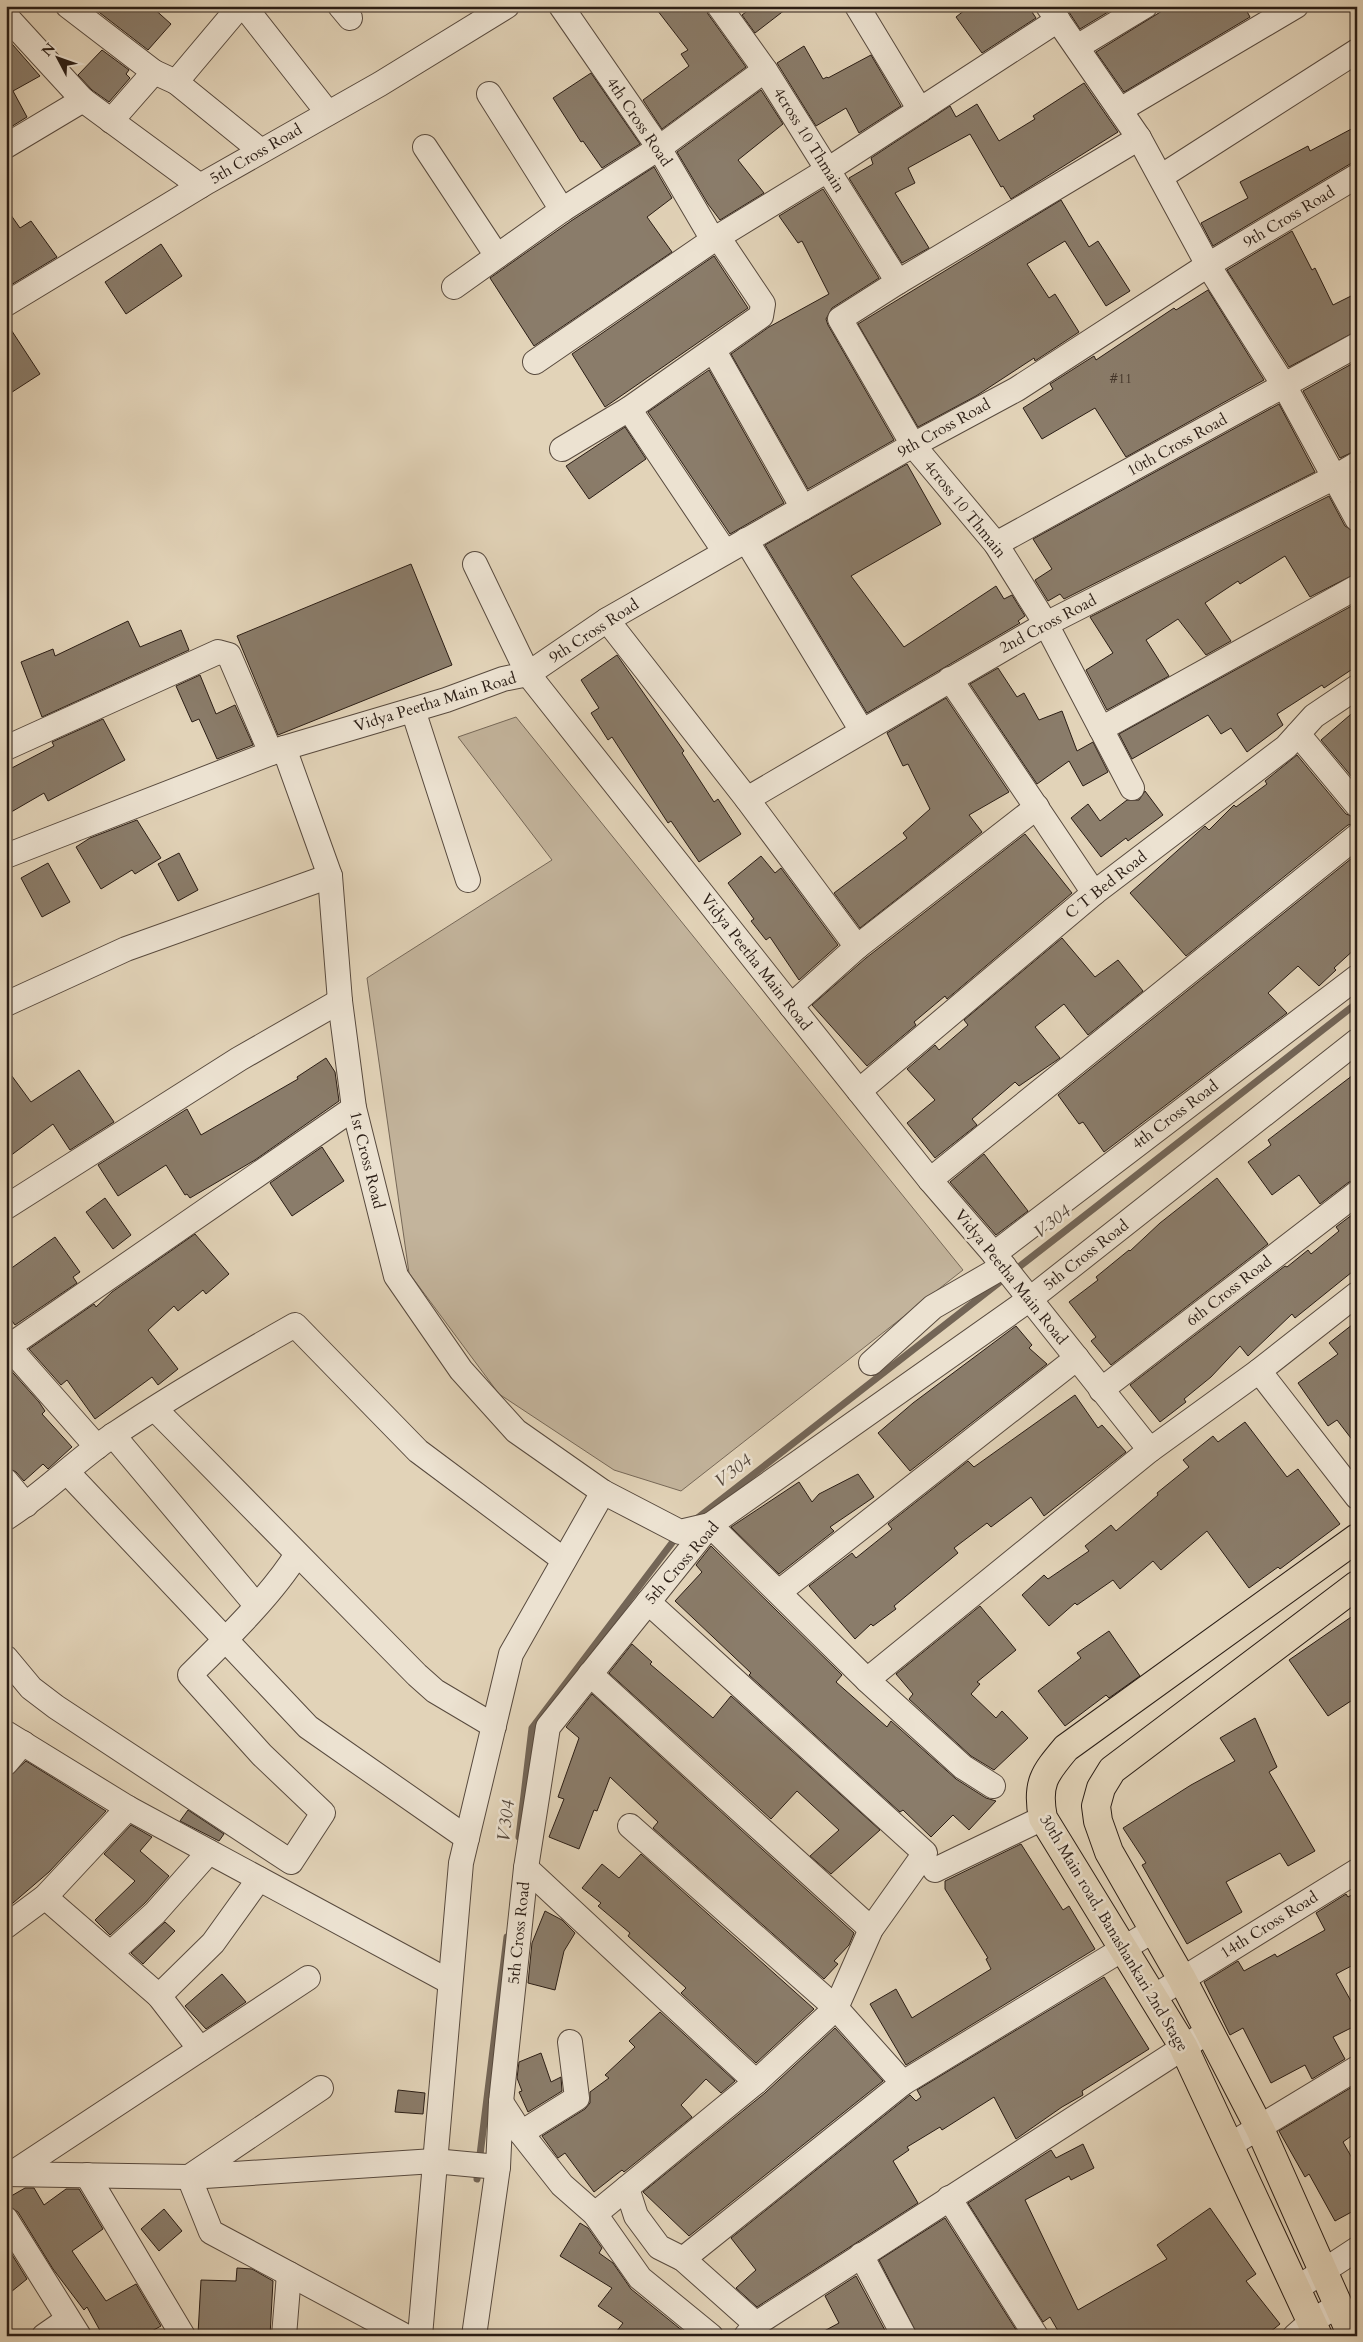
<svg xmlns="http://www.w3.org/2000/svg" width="1363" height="2342" viewBox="0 0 1363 2342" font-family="Cardo,serif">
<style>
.green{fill:#c3b49c;stroke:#766858}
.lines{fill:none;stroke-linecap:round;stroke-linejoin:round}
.stream{stroke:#736556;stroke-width:7}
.building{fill:#8a7c6a;stroke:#2a1d15}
.minor-casing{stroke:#584a3e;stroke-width:26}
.major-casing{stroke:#2a1d15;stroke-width:30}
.minor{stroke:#ece2d1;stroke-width:24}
.major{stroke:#e2d3b8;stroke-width:28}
.labels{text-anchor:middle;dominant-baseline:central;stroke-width:5;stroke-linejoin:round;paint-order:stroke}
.number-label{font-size:14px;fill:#42352a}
.street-label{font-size:16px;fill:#2a1d15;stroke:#ece2d1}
.water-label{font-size:18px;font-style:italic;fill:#54473b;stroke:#ece2d1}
</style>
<rect width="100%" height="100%" fill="#e2d3b8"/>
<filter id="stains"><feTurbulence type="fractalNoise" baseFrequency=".004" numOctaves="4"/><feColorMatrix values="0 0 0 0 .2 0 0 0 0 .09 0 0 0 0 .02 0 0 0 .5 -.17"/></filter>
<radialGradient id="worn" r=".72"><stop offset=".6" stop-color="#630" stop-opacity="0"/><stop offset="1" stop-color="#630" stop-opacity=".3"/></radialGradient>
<polygon class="green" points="516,717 963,1270 681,1491 614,1470 499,1394 409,1273 367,978 552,860 458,737"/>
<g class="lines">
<g class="stream">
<polyline points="695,1520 1357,1003"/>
<polyline points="519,1837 532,1728 678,1535"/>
<polyline points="477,2179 507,1937"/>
</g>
</g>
<g class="building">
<polygon points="91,6 151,6 171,24 148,50"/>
<polygon points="654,6 705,6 708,14 746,67 662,129 643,100 689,66 681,54 688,50"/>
<polygon points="754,6 790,6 755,33 742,15"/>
<polygon points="970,6 1028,6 1036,18 982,53 956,17"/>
<polygon points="1065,6 1118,6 1080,29"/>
<polygon points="1170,6 1244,6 1250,17 1124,92 1096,52"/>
<polygon points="6,37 40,76 13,91 27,117 6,130"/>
<polygon points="804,46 823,79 827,77 828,78 871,55 901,106 859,133 846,108 816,126 777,63"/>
<polygon points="102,50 129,70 126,74 130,78 109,102 92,90 78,75"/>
<polygon points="591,73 640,144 602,168 583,141 581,142 553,98"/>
<polygon points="1084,83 1118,132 1011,199 1003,186 1001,187 970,134 908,168 915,183 895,193 929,248 902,263 849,178 873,164 871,158 950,106 956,117 977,104 999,141 1035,119 1033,116"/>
<polygon points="761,90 783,124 738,160 764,193 720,220 708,204 677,152"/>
<polygon points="1357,126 1357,162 1350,164 1213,246 1201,223 1248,198 1240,182 1308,146 1310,151"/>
<polygon points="654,167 672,198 647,217 672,252 534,346 490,278 571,221"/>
<polygon points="823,189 879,278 832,308 826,319 828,325 894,440 808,489 731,354 769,327 829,294 802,241 798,243 779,216"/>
<polygon points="1061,200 1089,247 1098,241 1130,291 1106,306 1065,241 1027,264 1049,298 1055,294 1079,332 1035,361 1034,358 976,396 918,427 858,324"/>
<polygon points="6,208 20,228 31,221 57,257 6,288"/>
<polygon points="1292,231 1312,270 1315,268 1333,305 1357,293 1357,331 1289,367 1227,270"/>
<polygon points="161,244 182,276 126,314 105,282"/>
<polygon points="714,256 748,308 605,407 572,354"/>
<polygon points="1208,290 1264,380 1126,457 1095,408 1042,439 1023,408 1053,389 1050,384 1094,356 1096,360 1174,308 1176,310"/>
<polygon points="6,322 40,374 6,396"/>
<polygon points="1357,361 1357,450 1340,458 1303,391"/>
<polygon points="709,370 784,503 730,534 648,412"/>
<polygon points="1279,404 1315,472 1064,599 1060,594 1048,601 1035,580 1052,569 1033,539"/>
<polygon points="625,427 646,459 589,499 566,466"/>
<polygon points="907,464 941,524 851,576 904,647 996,586 1004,599 1012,595 1025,616 1018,621 1020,623 867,713 765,545"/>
<polygon points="1329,496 1345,526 1357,533 1357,573 1310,597 1285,556 1240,584 1238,581 1205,603 1231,641 1206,655 1178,619 1146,640 1169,676 1107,710 1086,670 1113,653 1090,617"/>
<polygon points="411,564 452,665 278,735 237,636"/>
<polygon points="1357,603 1357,666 1324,688 1322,685 1277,714 1283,725 1247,752 1231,728 1221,734 1208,715 1132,759 1119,734"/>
<polygon points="128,621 140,647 181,630 189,650 42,717 21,662 53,649 55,656"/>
<polygon points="617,655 684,751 682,753 714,802 718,799 741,834 699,862 671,821 668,823 612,737 608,740 591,713 599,708 581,680"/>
<polygon points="998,668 1017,697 1024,693 1039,720 1062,711 1077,751 1093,742 1108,772 1083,786 1069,761 1037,784 970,684"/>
<polygon points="200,675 216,714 235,705 253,745 217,759 199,719 192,722 176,686"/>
<polygon points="946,698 1009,792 969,815 982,832 860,928 834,893 907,838 903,833 930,809 908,764 903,766 887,733"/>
<polygon points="1357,709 1357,783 1321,740"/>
<polygon points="103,719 125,760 48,801 44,793 6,815 6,771 54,746 52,742"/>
<polygon points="1297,755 1346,814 1357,818 1357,823 1348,825 1186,956 1130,893 1205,826 1209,830 1234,805 1236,807 1267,784 1265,781"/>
<polygon points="1145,791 1163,815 1128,841 1126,838 1101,857 1071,818 1088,804 1100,821 1127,800 1139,800"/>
<polygon points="137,820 161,858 135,874 132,870 101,889 76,847 90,838"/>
<polygon points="1025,834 1072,893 947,999 945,996 914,1022 916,1025 867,1066 812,1005 866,958"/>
<polygon points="179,853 198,890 178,901 158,864"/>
<polygon points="1357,854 1357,947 1334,968 1336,970 1319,986 1298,966 1268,993 1287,1013 1104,1152 1083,1122 1079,1124 1058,1095"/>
<polygon points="761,856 775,873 781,868 838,945 799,980 770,937 766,940 751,921 754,919 728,883"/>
<polygon points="48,863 70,902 42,917 21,878"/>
<polygon points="1062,938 1095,977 1118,960 1143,991 1088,1035 1064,1004 1035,1027 1060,1058 1019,1086 1015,1082 972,1119 977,1125 935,1158 907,1123 935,1100 907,1069 935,1045 939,1050 968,1025 964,1020"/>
<polygon points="326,1058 335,1072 339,1101 255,1160 190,1198 187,1194 185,1195 166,1165 118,1196 98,1165 187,1109 201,1135 298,1079 297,1077"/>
<polygon points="6,1068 31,1102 79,1070 114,1122 70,1150 53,1124 6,1159"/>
<polygon points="1357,1072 1357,1180 1349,1182 1320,1204 1299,1175 1272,1195 1248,1162 1271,1145 1268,1140"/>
<polygon points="322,1147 344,1181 292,1216 270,1183"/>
<polygon points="984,1154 1028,1211 996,1235 950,1182"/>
<polygon points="1217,1178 1268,1244 1111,1365 1091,1341 1096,1337 1069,1302 1098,1280 1096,1277 1129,1250 1130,1251 1160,1223"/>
<polygon points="105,1198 131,1235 113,1249 86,1212"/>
<polygon points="1357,1211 1357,1268 1295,1318 1292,1314 1248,1356 1240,1346 1211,1377 1184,1399 1186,1402 1160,1422 1130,1385 1285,1266 1287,1267 1308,1250 1311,1254 1339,1231 1336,1227"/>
<polygon points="195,1234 229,1274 206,1294 203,1290 178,1311 174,1306 148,1330 178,1369 158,1385 152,1377 95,1419 67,1380 61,1385 29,1349 94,1304 96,1307 112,1292"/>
<polygon points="55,1237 80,1272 73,1277 77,1283 15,1325 6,1313 6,1272"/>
<polygon points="1357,1321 1357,1446 1337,1420 1328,1426 1298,1383 1338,1354 1329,1343"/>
<polygon points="1016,1326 1032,1345 1029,1348 1047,1364 910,1471 878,1433 913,1403"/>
<polygon points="6,1365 39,1402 45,1411 42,1414 72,1447 48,1469 43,1464 24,1481 16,1472 6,1467"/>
<polygon points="1075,1395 1098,1428 1102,1425 1126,1452 1044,1516 1031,1497 991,1527 987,1523 954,1548 958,1553 894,1606 896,1609 873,1626 871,1624 855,1639 809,1586 852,1553 856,1558 892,1529 888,1524 968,1461 974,1467"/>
<polygon points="1245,1422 1287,1477 1298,1469 1340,1524 1280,1569 1278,1567 1249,1588 1207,1531 1161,1570 1153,1561 1120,1589 1113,1580 1077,1605 1075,1603 1049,1626 1022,1595 1044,1575 1048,1579 1089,1551 1085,1546 1111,1525 1116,1531 1158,1495 1157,1493 1189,1467 1183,1460 1213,1436 1218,1442"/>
<polygon points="858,1474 874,1497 830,1527 834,1531 779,1574 731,1527 799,1482 812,1502 819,1494"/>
<polygon points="711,1546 842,1675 836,1682 887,1727 891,1721 956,1779 986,1798 996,1801 969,1830 953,1815 931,1837 903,1810 900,1812 749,1675 751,1673 675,1601 702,1572 696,1565"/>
<polygon points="980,1606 1016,1650 977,1682 980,1684 971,1694 996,1718 1002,1711 1028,1738 994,1770 971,1756 909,1699 913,1694 896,1674"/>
<polygon points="1357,1613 1357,1697 1328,1716 1289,1660"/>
<polygon points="1109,1631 1140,1676 1109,1698 1106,1695 1065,1726 1038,1691 1081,1658 1077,1653"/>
<polygon points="632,1644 652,1662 650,1664 713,1718 731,1696 880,1830 831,1874 810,1856 839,1830 797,1791 771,1819 609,1673"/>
<polygon points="592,1694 854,1933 849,1945 834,1961 838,1964 824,1979 653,1828 658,1822 610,1777 597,1811 594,1810 579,1849 549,1837 564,1799 558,1797 579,1738 566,1727"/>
<polygon points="1255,1718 1277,1767 1269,1772 1315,1851 1288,1866 1280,1853 1226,1882 1242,1912 1187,1944 1142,1865 1146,1863 1123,1828 1191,1785 1235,1761 1220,1738"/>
<polygon points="26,1761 106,1811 49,1872 6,1909 6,1779"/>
<polygon points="188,1810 224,1834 219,1841 180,1821"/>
<polygon points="131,1825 152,1837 140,1851 169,1876 145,1903 110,1935 95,1920 135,1881 104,1854"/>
<polygon points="1021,1844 1063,1910 1069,1906 1095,1949 906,2065 870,2004 896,1989 912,2018 991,1969 986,1959 988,1958 945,1889 945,1881"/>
<polygon points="641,1854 814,2009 756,2063 681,1993 686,1988 628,1936 630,1933 598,1906 601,1903 582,1888 602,1864 619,1878"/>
<polygon points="1357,1892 1357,1963 1336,1974 1357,2012 1357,2025 1333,2037 1345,2059 1312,2079 1305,2065 1271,2083 1243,2028 1230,2035 1204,1982 1238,1961 1244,1971 1275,1954 1277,1957 1325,1930 1316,1913 1346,1894 1348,1897"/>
<polygon points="545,1911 562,1920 575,1933 564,1951 555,1990 528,1983 532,1943"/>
<polygon points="165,1922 175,1931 143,1964 131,1953"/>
<polygon points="222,1974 246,2002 206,2029 185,2006"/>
<polygon points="1104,1977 1149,2049 1082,2091 1083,2095 1062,2107 1016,2139 994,2097 942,2130 940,2127 907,2147 909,2150 893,2161 918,2203 757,2307 736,2288 756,2270 731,2238 910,2095 916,2101 921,2097 917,2090"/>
<polygon points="660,2012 735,2081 721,2093 706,2079 681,2105 692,2117 624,2172 622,2170 594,2192 565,2153 558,2158 542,2136 585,2109 590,2103 590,2092 609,2078 605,2075 635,2047 629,2041"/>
<polygon points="835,2028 883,2081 689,2236 643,2192 765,2093"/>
<polygon points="541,2053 551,2082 561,2077 562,2091 528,2112 519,2092 522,2091 517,2078 519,2062"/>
<polygon points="1357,2084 1357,2132 1343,2142 1357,2167 1357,2209 1335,2221 1309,2174 1305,2177 1279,2131"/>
<polygon points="398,2090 425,2093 423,2114 395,2112"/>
<polygon points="1083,2144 1094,2168 1071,2180 1069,2176 1025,2200 1078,2310 1167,2259 1157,2245 1210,2208 1256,2274 1246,2281 1280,2324 1265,2336 1061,2336 1050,2317 1043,2322 968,2203 1051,2150 1056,2158"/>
<polygon points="25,2188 34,2188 44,2205 66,2189 79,2189 103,2229 72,2251 106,2301 136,2284 161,2326 143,2336 103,2336 87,2307 84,2310 53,2269 18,2212 6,2205 6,2199"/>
<polygon points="164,2209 182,2231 159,2251 141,2229"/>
<polygon points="945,2218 1020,2336 918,2336 879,2260"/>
<polygon points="580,2223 588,2228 602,2248 599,2253 613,2263 631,2289 684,2332 680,2336 613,2336 623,2323 598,2306 612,2288 560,2256"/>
<polygon points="6,2245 27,2279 6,2296"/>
<polygon points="237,2268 252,2269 273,2281 270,2336 198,2334 201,2280 236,2281"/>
<polygon points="856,2276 888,2336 815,2336 839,2323 825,2296"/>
</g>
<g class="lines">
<defs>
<g id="minor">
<polyline points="68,6 154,72"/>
<polyline points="244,6 328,113"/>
<polyline points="340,6 350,18"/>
<polyline points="561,6 659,148 713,240"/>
<polyline points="719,6 765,70 898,282 840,319 913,445 996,544 1046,624 1132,788"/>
<polyline points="857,6 920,110"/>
<polyline points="1048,6 1139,138 1208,265 1285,387 1357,519"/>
<polyline points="6,16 83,100 200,186"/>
<polyline points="1077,47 1145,6"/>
<polyline points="176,82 261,151"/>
<polyline points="489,94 562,210"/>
<polyline points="1120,110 1296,6"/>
<polyline points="111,121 154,72 176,82 240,6"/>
<polyline points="6,146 83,100"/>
<polyline points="425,147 497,256"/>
<polyline points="1162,176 1357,51"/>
<polyline points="898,282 1139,138"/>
<polyline points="454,287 562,210 659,148 765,70"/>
<polyline points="6,304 207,182 380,84 507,6"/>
<polyline points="714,351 803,508"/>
<polyline points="535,362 713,240 829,169 1058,20"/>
<polyline points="629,409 725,552"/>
<polyline points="562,449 629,409 761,316 763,304 718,237"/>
<polyline points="746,540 862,731"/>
<polyline points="996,544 1357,345"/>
<polyline points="475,564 528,674 607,620 913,445 1017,389 1208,265 1357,176"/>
<polyline points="607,620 747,799 857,947"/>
<polyline points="950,679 1094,893"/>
<polyline points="413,710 468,880"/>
<polyline points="1101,729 1357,587"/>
<polyline points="1298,734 1357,805"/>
<polyline points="6,748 218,652 229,655 271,753"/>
<polyline points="284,748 330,876 340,1001 354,1108 396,1276 461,1370 516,1431 603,1492 680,1532 710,1525 867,1680 963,1767 993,1786"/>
<polyline points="747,799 1046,624 1333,478 1357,464"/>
<polyline points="6,856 284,748 446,700 503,679 528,674 791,1006 930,1180 994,1254 1150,1450 1259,1371 1357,1497"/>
<polyline points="6,1004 126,949 330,876"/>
<polyline points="791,1006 857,947 1037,807"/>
<polyline points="859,1091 1094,893 1286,747 1314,716 1357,687"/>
<polyline points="930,1180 1357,836"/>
<polyline points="6,1207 239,1059 340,1001"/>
<polyline points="994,1254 1357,977"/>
<polyline points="6,1344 97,1447"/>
<polyline points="8,1347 354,1108"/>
<polyline points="871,1363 933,1307 1004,1266"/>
<polyline points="1259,1371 1357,1294"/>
<polyline points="1101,1390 1357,1193"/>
<polyline points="155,1409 417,1675 435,1691 494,1726"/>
<polyline points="113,1435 256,1605"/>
<polyline points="67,1472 308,1727 467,1838"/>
<polyline points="6,1481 26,1505"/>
<path d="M6 1518C44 1494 75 1461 112 1436 171 1396 233 1360 295 1325L418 1451 564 1560"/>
<polyline points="779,1592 1077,1358"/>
<path d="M6 1658 31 1688 56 1707 291 1862 323 1813 262 1755 190 1675C224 1641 272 1595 297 1554"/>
<polyline points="590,1674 871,1929"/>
<polyline points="867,1680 1150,1450"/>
<polyline points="6,1733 128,1808 450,1982"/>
<polyline points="6,1763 23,1743"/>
<polyline points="630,1826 836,2008 903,2083"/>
<polyline points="526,1868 756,2082"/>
<polyline points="935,1870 1043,1818"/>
<polyline points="45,1897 159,1996 200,2049"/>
<polyline points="6,1926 45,1897 128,1808"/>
<polyline points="111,1953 155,1913 209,1852"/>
<polyline points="159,1996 213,1943 259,1879"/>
<polyline points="1152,1998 1357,1871"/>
<polyline points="321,2088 189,2177 211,2232 405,2336"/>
<polyline points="501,2102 521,2133 562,2185 595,2214 640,2278 711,2336"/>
<polyline points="521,2133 577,2098 570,2042"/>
<polyline points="1230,2145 1357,2068"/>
<polyline points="10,2172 11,2174 308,1978"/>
<polyline points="6,2174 189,2177 434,2161 498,2167"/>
<polyline points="87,2175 183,2336"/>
<polyline points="627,2188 636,2216 659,2247 683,2259 756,2324"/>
<polyline points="949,2198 1036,2336"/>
<polyline points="595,2214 756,2082 836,2008 871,1929 925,1853 648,1602"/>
<polyline points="6,2219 79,2336"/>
<polyline points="861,2255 904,2336"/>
<polyline points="683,2259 903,2083 1154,1930"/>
<polyline points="1296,2289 1357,2249"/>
<polyline points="44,2336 67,2320"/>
<polyline points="284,2336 289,2274"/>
<polyline points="420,2336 461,1863 511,1654 603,1492"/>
<polyline points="474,2336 498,2167 501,2102 526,1868 548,1727 710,1525 1030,1299 1357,1041"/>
<polyline points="746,2336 756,2324 1209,2031"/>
<polyline points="1295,2336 1312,2321 1339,2305"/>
</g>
<g id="major">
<path d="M1318 2336 1183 2046 1043 1818C1036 1783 1045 1773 1066 1748L1357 1538"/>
<polyline points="1352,2336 1260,2129 1182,1979 1109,1852 1098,1821 1096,1806 1101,1788 1112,1770 1357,1585"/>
</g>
</defs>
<use href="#minor" class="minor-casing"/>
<use href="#major" class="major-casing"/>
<use href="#minor" class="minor"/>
<use href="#major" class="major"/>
</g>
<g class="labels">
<g class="number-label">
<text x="1121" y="378">#11</text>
</g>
<g class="street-label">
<text transform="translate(639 122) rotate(56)">4th Cross Road</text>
<text transform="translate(809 140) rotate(58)">4cross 10 Thmain</text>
<text transform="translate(256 154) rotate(-30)">5th Cross Road</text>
<text transform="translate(1289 217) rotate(-31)">9th Cross Road</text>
<text transform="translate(944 428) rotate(-29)">9th Cross Road</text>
<text transform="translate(1177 445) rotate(-29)">10th Cross Road</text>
<text transform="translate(965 509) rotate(51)">4cross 10 Thmain</text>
<text transform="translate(1048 624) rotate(-28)">2nd Cross Road</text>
<text transform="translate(594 631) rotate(-33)">9th Cross Road</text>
<text transform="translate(435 702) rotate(-17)">Vidya Peetha Main Road</text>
<text transform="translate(1106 885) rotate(-38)">C T Bed Road</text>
<text transform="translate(756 962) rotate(52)">Vidya Peetha Main Road</text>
<text transform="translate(1175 1115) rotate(-37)">4th Cross Road</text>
<text transform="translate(367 1160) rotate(76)">1st Cross Road</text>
<text transform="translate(1086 1255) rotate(-38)">5th Cross Road</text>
<text transform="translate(1011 1277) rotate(51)">Vidya Peetha Main Road</text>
<text transform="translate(1229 1291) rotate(-38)">6th Cross Road</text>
<text transform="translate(682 1563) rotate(-49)">5th Cross Road</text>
<text transform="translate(1269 1925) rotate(-32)">14th Cross Road</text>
<text transform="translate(519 1933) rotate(-84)">5th Cross Road</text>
<text transform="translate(1114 1933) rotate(59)">30th Main road, Banashankari 2nd Stage</text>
</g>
<g class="water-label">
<text transform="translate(1052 1222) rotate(-38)">V304</text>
<text transform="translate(733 1471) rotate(-38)">V304</text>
<text transform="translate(506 1821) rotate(-83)">V304</text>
</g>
</g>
<rect width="1363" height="2342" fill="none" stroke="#e2d3b8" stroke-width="25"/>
<rect x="8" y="8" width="1348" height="2327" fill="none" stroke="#2a1d15" stroke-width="2.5"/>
<rect x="12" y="12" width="1338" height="2317" fill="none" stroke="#2a1d15"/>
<g transform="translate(58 58) rotate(311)" stroke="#ece2d1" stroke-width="4" paint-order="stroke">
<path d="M0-4L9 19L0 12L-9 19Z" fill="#2a1d15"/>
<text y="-8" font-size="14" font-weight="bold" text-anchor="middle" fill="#2a1d15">N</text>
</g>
<rect width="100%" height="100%" filter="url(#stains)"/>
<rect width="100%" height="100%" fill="url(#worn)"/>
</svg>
